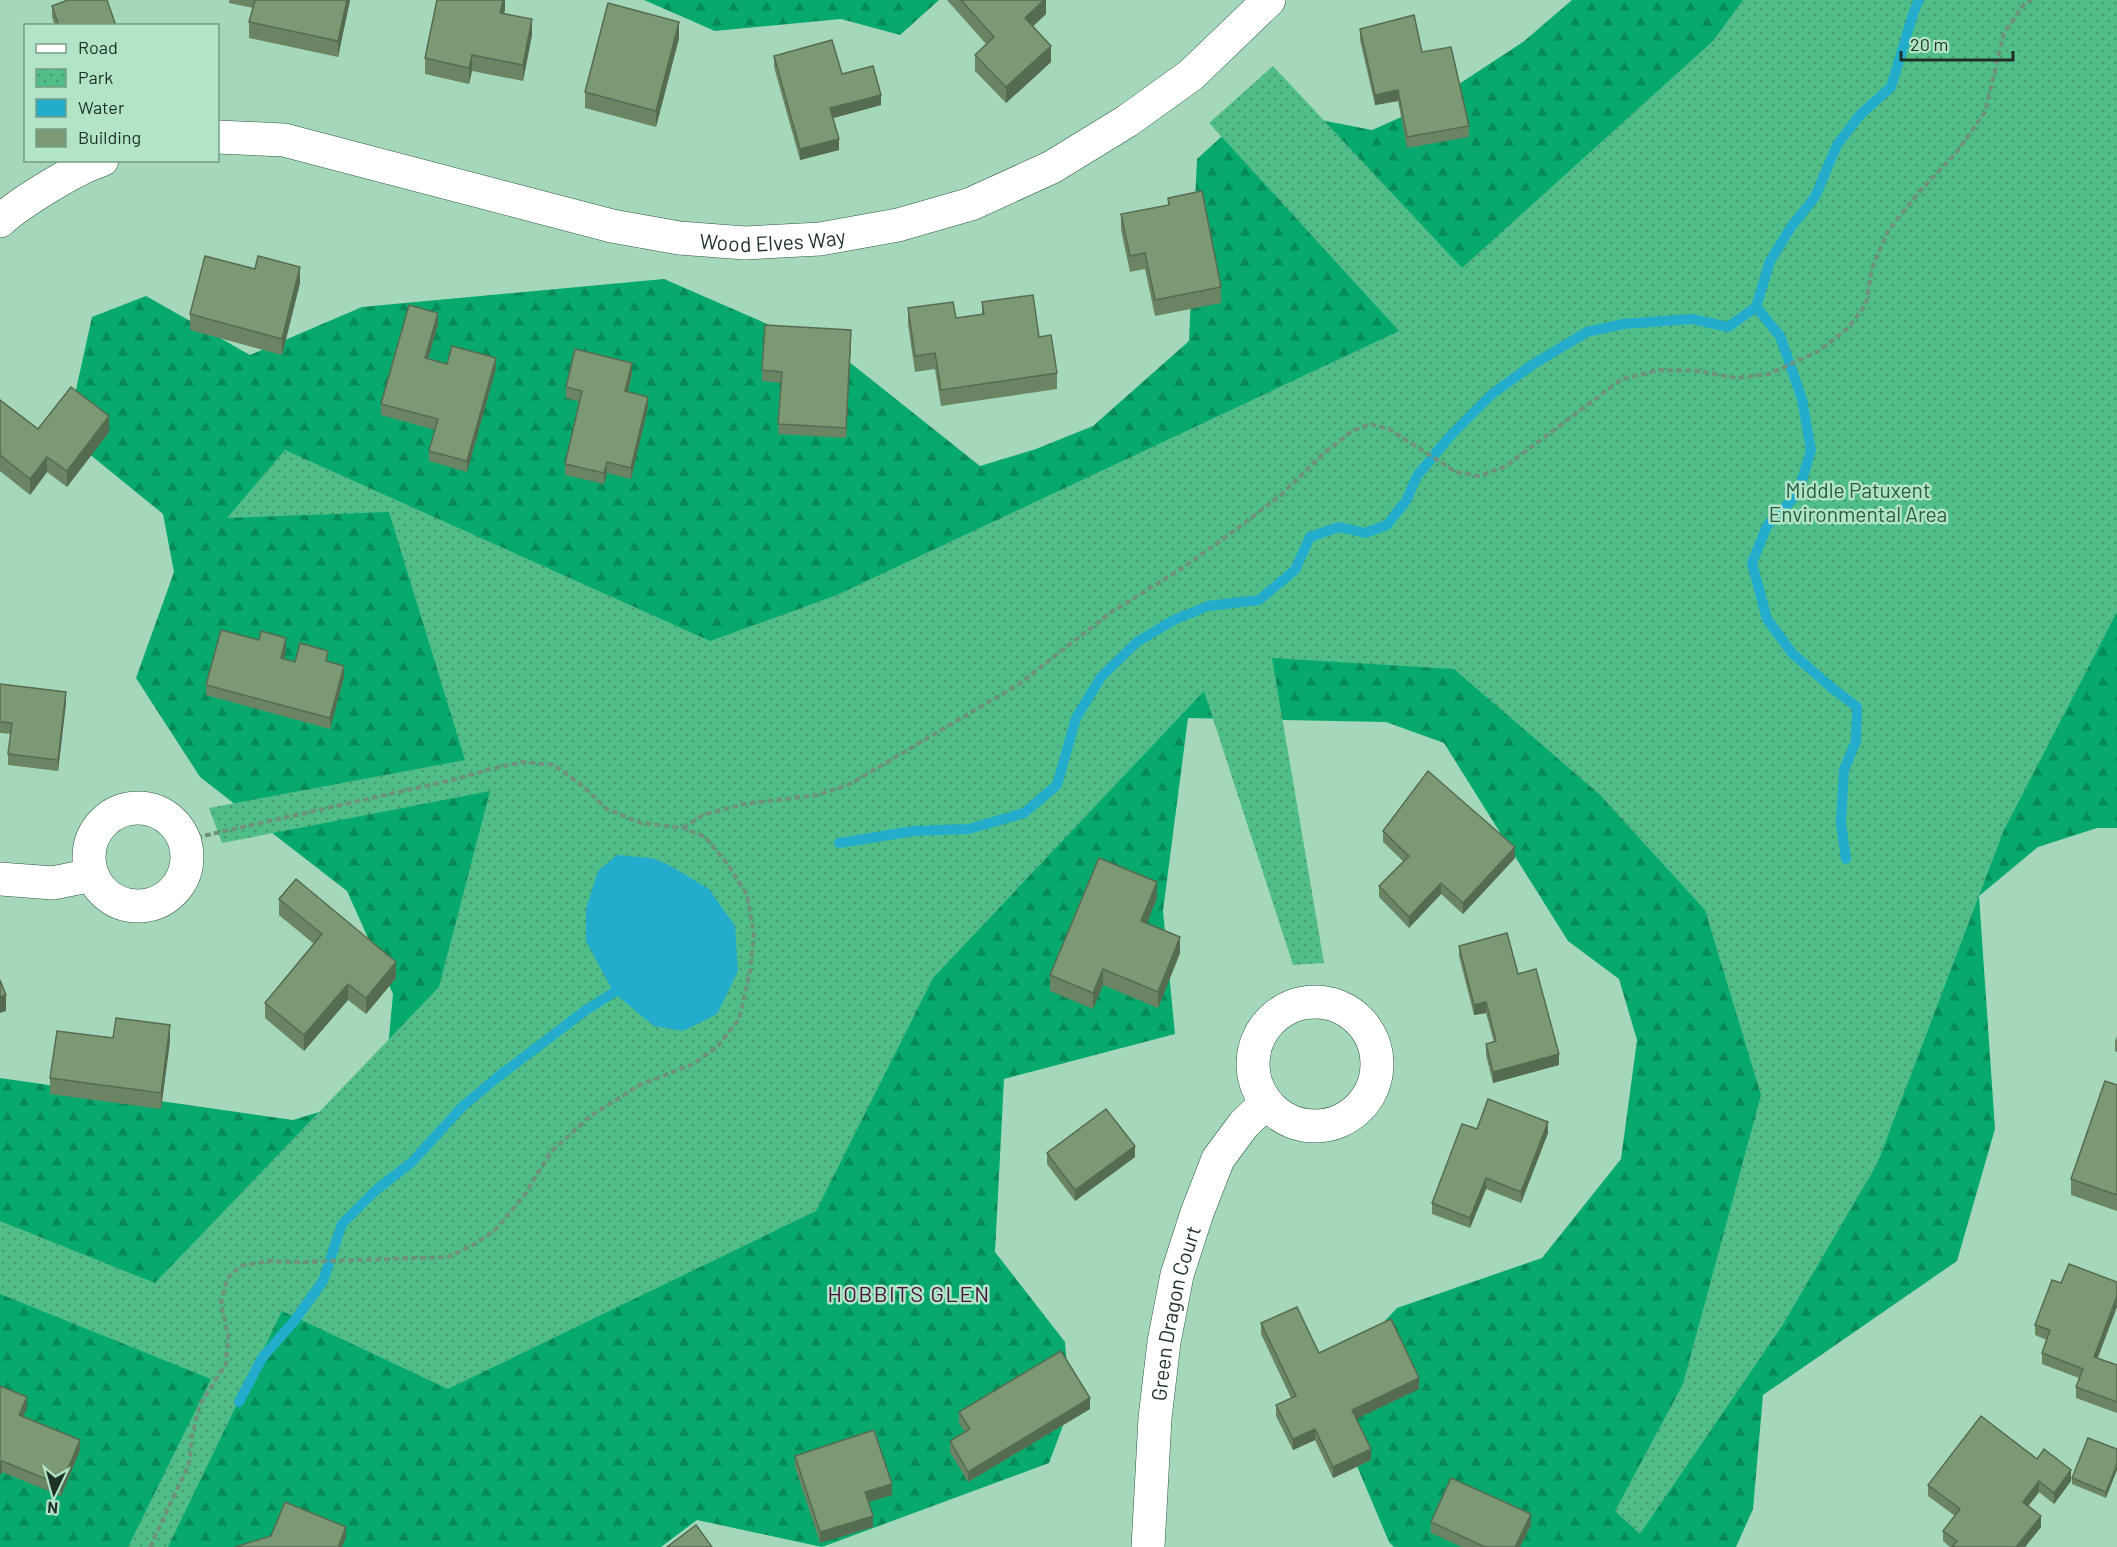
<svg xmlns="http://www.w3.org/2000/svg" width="2117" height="1547" viewBox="0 0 2117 1547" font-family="Barlow,sans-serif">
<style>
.forest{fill:url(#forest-firs)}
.park{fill:url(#park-dots)}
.water{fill:#24accd}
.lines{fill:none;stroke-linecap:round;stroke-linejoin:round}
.stream{stroke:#24accd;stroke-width:10}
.minor-casing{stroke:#2b5942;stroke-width:34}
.path{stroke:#6e937d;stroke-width:4;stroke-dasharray:6 3;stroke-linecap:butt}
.minor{stroke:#fff;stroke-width:33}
.wall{fill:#6a8464}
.shaded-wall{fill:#566c51}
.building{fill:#7b9a74;stroke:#566c51;stroke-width:1.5}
.labels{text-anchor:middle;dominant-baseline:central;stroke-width:5;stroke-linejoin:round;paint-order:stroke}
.street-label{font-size:21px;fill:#1e3126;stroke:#b2e4c7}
.park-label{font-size:21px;fill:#295c42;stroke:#b2e4c7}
.neighbourhood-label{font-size:22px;letter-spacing:1.5px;fill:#480f3a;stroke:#b2e4c7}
</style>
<defs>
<pattern id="forest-firs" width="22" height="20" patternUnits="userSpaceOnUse" patternTransform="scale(1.5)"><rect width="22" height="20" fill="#07a96e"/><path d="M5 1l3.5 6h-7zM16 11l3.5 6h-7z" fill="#078a5a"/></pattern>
<pattern id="park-dots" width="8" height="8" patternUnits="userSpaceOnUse" patternTransform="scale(1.5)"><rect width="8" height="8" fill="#51be89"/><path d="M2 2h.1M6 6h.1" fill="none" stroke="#439b70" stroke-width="1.8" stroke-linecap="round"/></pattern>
</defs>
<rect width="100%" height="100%" fill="#a5d7ba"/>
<g class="forest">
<polygon points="644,0 939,0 900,35 841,19 715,31"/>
<polygon points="1572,0 2117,0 2117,828 2097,828 2038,847 1979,896 1995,1129 1957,1261 1763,1395 1753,1509 1736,1547 1394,1547 1389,1542 1333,1409 1354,1354 1397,1308 1542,1258 1621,1159 1637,1040 1619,979 1568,941 1444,743 1386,722 1188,718 1163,911 1175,1034 1004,1079 995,1252 1065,1342 1070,1407 1049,1463 822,1547 697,1520 661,1547 0,1547 0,1078 293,1120 352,1102 387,1059 393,994 347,891 200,777 136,678 174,572 163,514 66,435 92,317 146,296 250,355 362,307 664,279 843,357 980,466 1036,449 1093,426 1189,341 1197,159 1254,107 1372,130 1424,107 1523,42"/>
</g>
<polygon class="park" points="1743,0 2117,0 2117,612 2004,830 1877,1164 1782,1326 1640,1534 1615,1511 1683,1384 1761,1095 1705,910 1599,794 1454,669 1272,658 1324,963 1293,965 1204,691 933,978 816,1211 448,1389 282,1311 168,1547 128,1547 211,1379 0,1294 0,1221 155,1283 439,987 490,791 222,843 209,808 465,760 389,512 227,518 285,450 710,641 837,595 1399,331 1209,123 1273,66 1462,268 1713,41"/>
<polygon class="water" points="617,855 651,858 667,864 709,889 735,926 738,971 717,1014 683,1031 654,1026 614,993 586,941 586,909 598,871"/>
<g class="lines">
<g class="stream">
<polyline points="1756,307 1780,336 1802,399 1811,450 1798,493 1767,526 1752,563 1767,619 1792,653 1832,688 1857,707 1856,741 1844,770 1841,823 1846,859"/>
<polyline points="839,843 914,831 969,829 1024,813 1057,785 1076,718 1101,677 1137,642 1174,620 1208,606 1259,600 1295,570 1310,537 1339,527 1365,533 1387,525 1406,501 1417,476 1451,435 1492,394 1532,365 1587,332 1623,324 1692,319 1728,327 1756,307 1770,261 1791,227 1815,197 1837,145 1860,115 1891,87 1914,11 1919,0"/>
<polyline points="239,1402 262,1358 295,1320 323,1281 342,1224 376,1190 412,1162 462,1107 499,1076 586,1010 624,986"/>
</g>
<defs>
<g id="minor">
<path id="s1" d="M218 137 284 140 612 226 679 238 745 243 820 239 898 225 971 204 1052 167 1127 121 1191 75 1269 0"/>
<path d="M0 221C19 203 78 167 102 160"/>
<circle cx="138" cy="857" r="49"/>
<polyline points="0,879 53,883 92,875"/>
<circle cx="1315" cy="1064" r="62"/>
<path id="s2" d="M1148 1547 1155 1418 1164 1342 1177 1275 1197 1213 1218 1159 1244 1124 1266 1103"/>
</g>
</defs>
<use href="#minor" class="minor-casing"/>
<g class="path">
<polyline points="683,828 703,815 744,804 817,795 850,784 1019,684 1110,613 1181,569 1234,531 1281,495 1324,453 1352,431 1370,424 1389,429 1456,472 1479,476 1506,466 1622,379 1659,370 1699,371 1736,378 1769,374 1819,351 1848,328 1866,304 1872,268 1888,231 1920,191 1956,153 1985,112 2004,33 2025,3 2032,0"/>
<polyline points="150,1547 189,1464 192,1436 200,1404 226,1364 228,1336 221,1303 227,1279 240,1266 268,1261 300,1262 448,1257 473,1245 494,1231 524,1196 551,1152 589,1117 640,1085 693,1064 717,1047 739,1019 750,972 754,935 747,895 729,866 705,837 683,828 641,823 607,809 584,787 554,765 523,762 494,768 456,779 185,840"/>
</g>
<use href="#minor" class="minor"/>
</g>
<g class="wall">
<polygon points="229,0 350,0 338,57 249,38 249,22 253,8 229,3"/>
<polygon points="505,0 504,14 532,35 523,81 472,71 469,84 425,74 425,58"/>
<polygon points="947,0 1046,0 1046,14 1033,26 1051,62 1006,103 975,71 975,55 986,44"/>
<polygon points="52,6 116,26 55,26 52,17"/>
<polygon points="1360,29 1422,52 1469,126 1469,137 1407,148 1398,101 1375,105 1360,40"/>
<polygon points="679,38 656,127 585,108 585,92"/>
<polygon points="26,39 26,55 24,51 24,40"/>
<polygon points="774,56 842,74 881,105 833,118 839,150 800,160 774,67"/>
<polygon points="1168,198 1221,287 1221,303 1155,316 1145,269 1130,272 1121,230 1121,214 1168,205"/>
<polygon points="300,283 282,355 190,330 190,314"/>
<polygon points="982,302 1039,337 1057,373 1057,389 941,406 935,369 915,372 908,324 908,308 956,318 982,314"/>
<polygon points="438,324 428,359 447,364 496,368 467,472 429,461 429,451 435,430 381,415 381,404"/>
<polygon points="851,341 846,438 778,434 781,383 762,381 762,370"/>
<polygon points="632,373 628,392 648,407 631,479 607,473 604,484 565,475 565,464 580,402 566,398 566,387"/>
<polygon points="0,400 38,429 109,432 67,487 47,472 30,495 0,471"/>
<polygon points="286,649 284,659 295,662 328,661 344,677 330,729 206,695 206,685"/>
<polygon points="0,684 66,703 58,771 8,765 8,754 11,734 0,733"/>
<polygon points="1383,831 1515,858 1463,914 1441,894 1409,928 1379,897 1379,886 1404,862 1383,842"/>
<polygon points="1157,898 1147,923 1180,953 1158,1008 1103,985 1093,1009 1050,991 1050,975"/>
<polygon points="279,899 396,978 366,1014 348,1000 304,1051 265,1018 265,1003 314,944 279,915"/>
<polygon points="1459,946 1518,974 1559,1065 1493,1083 1486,1055 1486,1044 1494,1042 1486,1013 1474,1015 1459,956"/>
<polygon points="2117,1036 2117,1052 2115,1051 2115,1041"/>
<polygon points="113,1038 170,1041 161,1109 50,1094 50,1078"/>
<polygon points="2117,1085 2117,1211 2071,1195 2071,1179"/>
<polygon points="1477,1129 1548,1133 1521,1203 1486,1189 1470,1228 1432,1214 1432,1203"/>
<polygon points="1047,1153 1135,1157 1075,1201 1047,1164"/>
<polygon points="2052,1280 2098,1358 2117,1365 2117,1413 2076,1398 2076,1387 2079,1378 2042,1364 2042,1353 2047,1340 2035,1335 2035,1325"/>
<polygon points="1261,1323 1319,1353 1419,1389 1356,1419 1371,1460 1333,1478 1315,1440 1293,1450 1276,1416 1276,1405 1291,1398 1261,1334"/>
<polygon points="0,1386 27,1408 23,1416 80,1450 61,1496 2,1472 0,1476"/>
<polygon points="1090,1409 968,1482 950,1452 950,1441 965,1432 959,1423 959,1412"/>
<polygon points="2117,1449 2106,1498 2072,1484 2072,1478"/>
<polygon points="795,1456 892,1495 868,1502 873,1527 820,1543 795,1467"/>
<polygon points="2071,1481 2054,1504 2039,1492 2028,1506 2041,1527 2025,1547 1950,1547 1943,1541 1943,1531 1955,1516 1928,1496 1928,1485"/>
<polygon points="1431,1522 1531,1525 1520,1547 1462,1547 1431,1533"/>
</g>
<g class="shaded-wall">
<polygon points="347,0 350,0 338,57 338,41"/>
<polygon points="503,0 505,0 505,10 500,29 500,13"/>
<polygon points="1044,0 1046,0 1046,14 1025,34 1025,18"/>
<polygon points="532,19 532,35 523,81 523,65"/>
<polygon points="679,22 679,38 656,127 656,111"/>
<polygon points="1051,46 1051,62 1006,103 1006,87"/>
<polygon points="472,55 472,71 469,84 469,68"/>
<polygon points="1398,90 1398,101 1375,105 1375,95"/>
<polygon points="881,95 881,105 830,119 830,108"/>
<polygon points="839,139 839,150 800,160 800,149"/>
<polygon points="300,267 300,283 282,355 282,339"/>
<polygon points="438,313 438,324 425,369 425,358"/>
<polygon points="851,330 851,341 846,438 846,428"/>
<polygon points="496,358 496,368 467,472 467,461"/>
<polygon points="632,363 632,373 625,402 625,391"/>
<polygon points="648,397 648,407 631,479 631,468"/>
<polygon points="109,416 109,432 67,487 67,471"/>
<polygon points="47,457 47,472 30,495 30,479"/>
<polygon points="607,462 607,473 604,484 604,473"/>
<polygon points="286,638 286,649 281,669 281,658"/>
<polygon points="344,666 344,677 330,729 330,718"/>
<polygon points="66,692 66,703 58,771 58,760"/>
<polygon points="1515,847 1515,858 1463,914 1463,903"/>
<polygon points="1157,882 1157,898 1141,937 1141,921"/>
<polygon points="1441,883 1441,894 1409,928 1409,917"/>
<polygon points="1180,937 1180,953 1158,1008 1158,992"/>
<polygon points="396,962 396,978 366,1014 366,998"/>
<polygon points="1103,969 1103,985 1093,1009 1093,993"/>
<polygon points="348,984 348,1000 304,1051 304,1035"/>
<polygon points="6,995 6,1011 0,1013 0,997"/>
<polygon points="1486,1002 1486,1013 1474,1015 1474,1005"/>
<polygon points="170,1025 170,1041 161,1109 161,1093"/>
<polygon points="1559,1054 1559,1065 1493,1083 1493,1072"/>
<polygon points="1548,1122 1548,1133 1521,1203 1521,1192"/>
<polygon points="1135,1146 1135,1157 1075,1201 1075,1190"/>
<polygon points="1486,1178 1486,1189 1470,1228 1470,1218"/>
<polygon points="2117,1296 2117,1307 2094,1368 2094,1357"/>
<polygon points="1419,1378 1419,1389 1352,1421 1352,1410"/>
<polygon points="27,1397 27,1408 19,1426 19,1415"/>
<polygon points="1090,1398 1090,1409 968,1482 968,1472"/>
<polygon points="1315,1429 1315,1440 1293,1450 1293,1439"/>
<polygon points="80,1440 80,1450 61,1496 61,1485"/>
<polygon points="1371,1449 1371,1460 1333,1478 1333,1467"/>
<polygon points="2,1461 2,1472 0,1476 0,1465"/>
<polygon points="2117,1464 2117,1470 2106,1498 2106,1492"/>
<polygon points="2071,1470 2071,1481 2054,1504 2054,1493"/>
<polygon points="2039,1481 2039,1492 2023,1513 2023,1502"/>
<polygon points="892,1484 892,1495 865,1503 865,1492"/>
<polygon points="1531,1514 1531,1525 1520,1547 1515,1547"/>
<polygon points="873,1516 873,1527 820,1543 820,1532"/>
<polygon points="2041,1516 2041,1527 2025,1547 2016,1547"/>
<polygon points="346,1527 346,1538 342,1547 338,1547"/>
</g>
<g class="building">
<polygon points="68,0 107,0 116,26 59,26 52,6"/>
<polygon points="255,0 347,0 338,41 249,22"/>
<polygon points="437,0 503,0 500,13 532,19 523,65 472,55 469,68 425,58"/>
<polygon points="961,0 1044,0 1025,18 1051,46 1006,87 975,55 994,37"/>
<polygon points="608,3 679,22 656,111 585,92"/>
<polygon points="1414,15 1422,52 1451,47 1469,126 1407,137 1398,90 1375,95 1360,29"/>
<polygon points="832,40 842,74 873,66 881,95 830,108 839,139 800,149 774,56"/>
<polygon points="1202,191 1221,287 1155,300 1145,253 1130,256 1121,214 1169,205 1168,198"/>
<polygon points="205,256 255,269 258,256 300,267 282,339 190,314"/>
<polygon points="1033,295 1039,337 1051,335 1057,373 941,390 935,353 915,356 908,308 953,302 956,318 984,314 982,302"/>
<polygon points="409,305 438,313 425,358 447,364 452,346 496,358 467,461 429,451 438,419 381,404"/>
<polygon points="765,325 851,330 846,428 778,424 782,372 762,370"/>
<polygon points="575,349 632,363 625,391 648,397 631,468 607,462 604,473 565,464 582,391 566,387"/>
<polygon points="71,387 109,416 67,471 47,457 30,479 0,455 0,400 38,429"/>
<polygon points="221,630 259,640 261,631 286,638 281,658 295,662 300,643 328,651 326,661 344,666 330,718 206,685"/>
<polygon points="0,684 66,692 58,760 8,754 12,723 0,722"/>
<polygon points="1428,771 1515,847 1463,903 1441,883 1409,917 1379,886 1409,856 1383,831"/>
<polygon points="1099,858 1157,882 1141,921 1180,937 1158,992 1103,969 1093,993 1050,975"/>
<polygon points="296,879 396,962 366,998 348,984 304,1035 265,1003 322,934 279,899"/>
<polygon points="1507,933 1518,974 1536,969 1559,1054 1493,1072 1486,1044 1496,1041 1486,1002 1474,1005 1459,946"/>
<polygon points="0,980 6,995 0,997"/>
<polygon points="116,1018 170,1025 161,1093 50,1078 57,1031 113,1038"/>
<polygon points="2105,1081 2117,1085 2117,1195 2071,1179"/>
<polygon points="1488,1099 1548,1122 1521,1192 1486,1178 1470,1218 1432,1203 1462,1124 1477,1129"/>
<polygon points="1106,1109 1135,1146 1075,1190 1047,1153"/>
<polygon points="2069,1264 2117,1282 2117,1296 2094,1357 2117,1365 2117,1402 2076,1387 2083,1369 2042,1353 2050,1330 2035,1325 2052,1280 2061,1283"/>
<polygon points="1297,1307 1319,1353 1391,1319 1419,1378 1352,1410 1371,1449 1333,1467 1315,1429 1293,1439 1276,1405 1296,1396 1261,1323"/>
<polygon points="1061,1351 1090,1398 968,1472 950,1441 970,1429 959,1412"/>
<polygon points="0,1386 27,1397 19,1415 80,1440 61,1485 2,1461 0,1465"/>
<polygon points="1981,1416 2037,1459 2044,1449 2071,1470 2054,1493 2039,1481 2023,1502 2041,1516 2016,1547 1952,1547 1957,1541 1943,1531 1960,1509 1928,1485"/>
<polygon points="874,1430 892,1484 865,1492 873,1516 820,1532 795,1456"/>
<polygon points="2088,1438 2117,1449 2117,1464 2106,1492 2072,1478"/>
<polygon points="1451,1478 1531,1514 1515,1547 1485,1547 1431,1522"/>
<polygon points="285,1502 346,1527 338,1547 235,1547 271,1536"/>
<polygon points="696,1525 712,1547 667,1547"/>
</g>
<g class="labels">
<g class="street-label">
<text stroke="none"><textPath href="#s1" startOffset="567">Wood Elves Way</textPath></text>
<text stroke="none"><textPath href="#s2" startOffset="236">Green Dragon Court</textPath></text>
</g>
<g class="park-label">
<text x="1858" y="489">Middle Patuxent<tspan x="1858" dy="24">Environmental Area</tspan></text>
</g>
<g class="neighbourhood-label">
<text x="909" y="1293">HOBBITS GLEN</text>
</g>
</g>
<rect x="24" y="24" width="195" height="138" fill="#b2e4c7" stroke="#779c87" stroke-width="1.5"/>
<rect x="36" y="44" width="30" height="9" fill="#ffffff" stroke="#779c87" stroke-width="1.5"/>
<text x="78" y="54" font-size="18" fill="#1e3126">Road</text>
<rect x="36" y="69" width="30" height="18" fill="url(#park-dots)" stroke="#779c87" stroke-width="1.5"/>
<text x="78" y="84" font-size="18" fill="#1e3126">Park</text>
<rect x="36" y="99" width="30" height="18" fill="#24accd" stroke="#779c87" stroke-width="1.5"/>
<text x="78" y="114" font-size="18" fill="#1e3126">Water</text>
<rect x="36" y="129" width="30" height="18" fill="#7b9a74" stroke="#779c87" stroke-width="1.5"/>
<text x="78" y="144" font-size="18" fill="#1e3126">Building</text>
<g transform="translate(54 1493) rotate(185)" stroke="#b2e4c7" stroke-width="4.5" paint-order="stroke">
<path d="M0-4.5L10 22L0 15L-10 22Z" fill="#1e3126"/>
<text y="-9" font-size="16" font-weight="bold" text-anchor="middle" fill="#1e3126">N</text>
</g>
<path d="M1901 51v9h112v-9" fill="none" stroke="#1e3126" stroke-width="3"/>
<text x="1910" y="51" font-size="18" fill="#1e3126" stroke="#b2e4c7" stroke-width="4.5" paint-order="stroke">20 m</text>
</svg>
